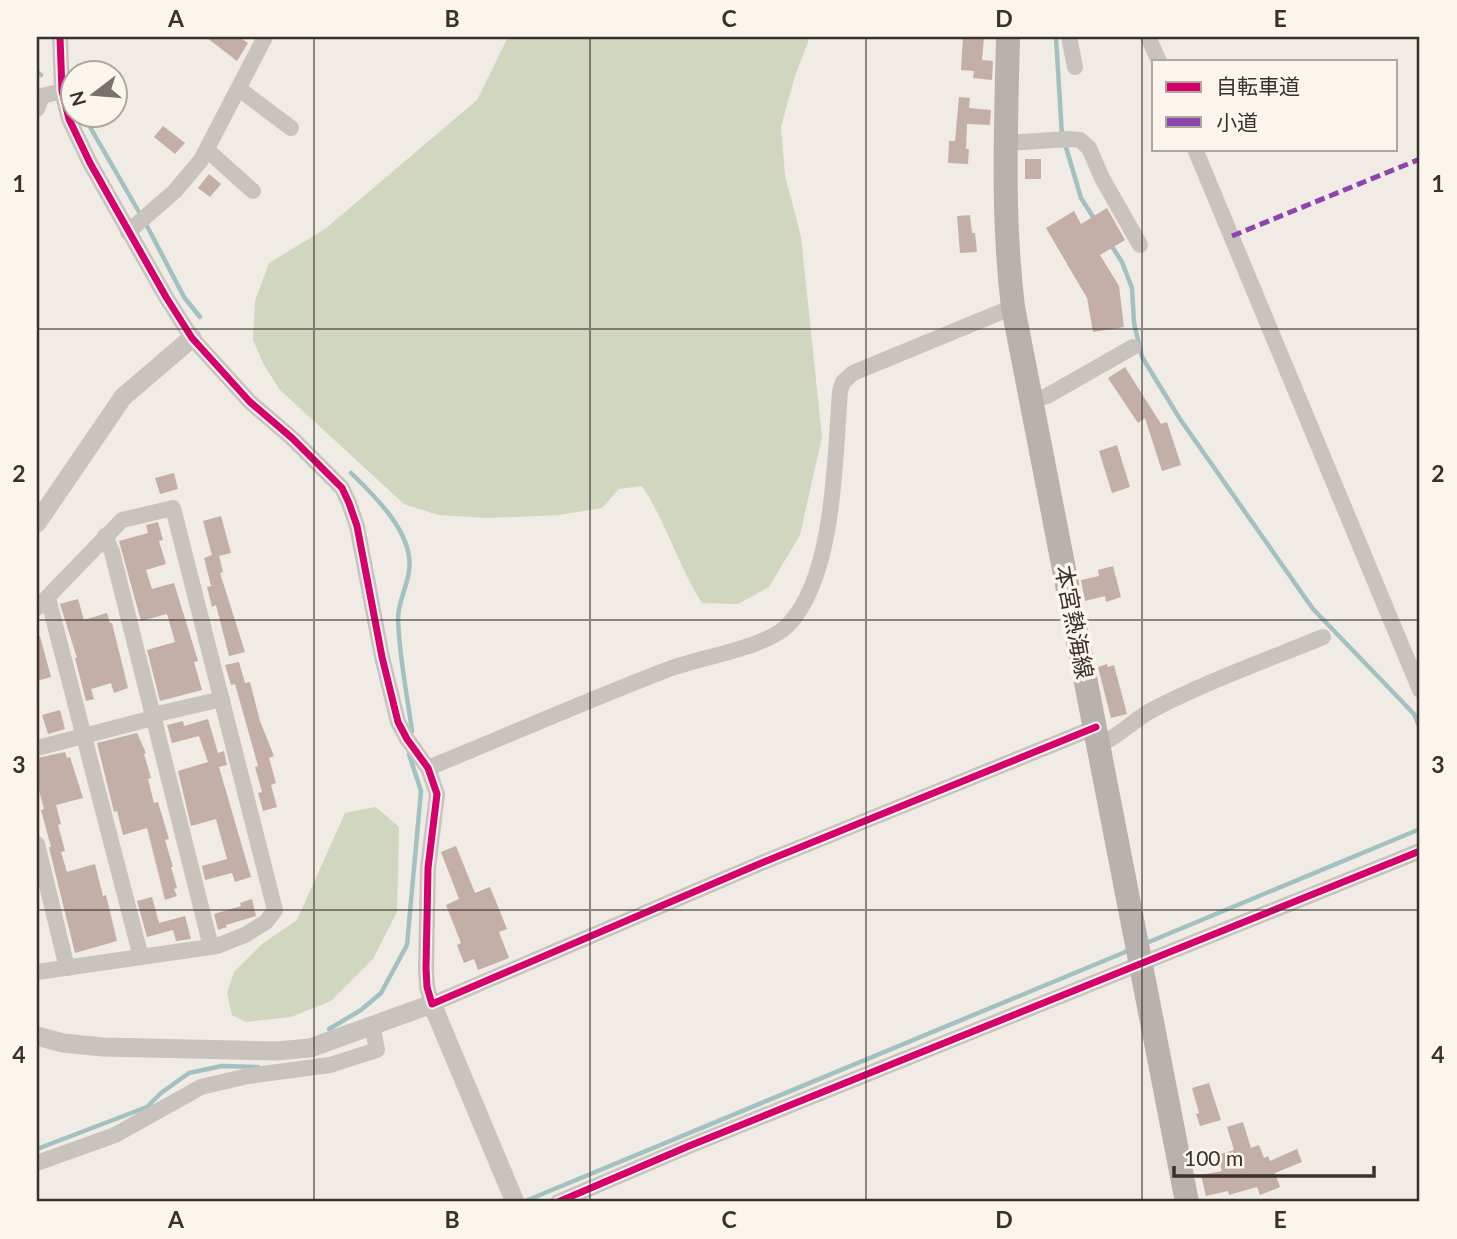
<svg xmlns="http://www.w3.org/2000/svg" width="1457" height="1239" viewBox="0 0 1457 1239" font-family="Lato,'Noto Sans JP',sans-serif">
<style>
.green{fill:#d1d6bf}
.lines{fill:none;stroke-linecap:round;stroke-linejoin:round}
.stream{stroke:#a1c2c1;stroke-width:4.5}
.building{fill:#c3afa7}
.minor{stroke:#c9c3be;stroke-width:16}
.tertiary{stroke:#c9c3be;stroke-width:19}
.primary{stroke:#b8b1ad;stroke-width:24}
.quiet{stroke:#8e44ad;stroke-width:5;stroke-dasharray:10 5;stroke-linecap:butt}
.cycleway-casing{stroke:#fbf5ee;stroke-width:11}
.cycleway{stroke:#d6006c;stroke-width:7}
.grid{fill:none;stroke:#3b302b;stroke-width:2;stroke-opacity:0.55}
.labels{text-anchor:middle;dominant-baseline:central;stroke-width:7;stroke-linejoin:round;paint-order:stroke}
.street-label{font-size:23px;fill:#3b302b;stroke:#fbf5ee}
.neatline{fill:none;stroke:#3b302b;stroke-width:2.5}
.grid-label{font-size:23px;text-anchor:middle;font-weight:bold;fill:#3b302b}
</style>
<rect width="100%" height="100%" fill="#f0ebe5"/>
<g class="green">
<path d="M508 37H810L795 76 781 127 785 175 801 237 822 437 800 535 769 587 738 604 702 603C678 566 667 523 642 486L619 489 602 508 559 515 488 518 438 515 404 504 280 390 264 365 253 340 255 301 269 263 325 229 477 100Z"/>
<polygon points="376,807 399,827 397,912 373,959 331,1001 291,1017 246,1022 232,1015 227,993 234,972 262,944 297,920 345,813"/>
</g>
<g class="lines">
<g class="stream">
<polyline points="1056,37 1062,136"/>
<polyline points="37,72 41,75"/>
<polyline points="86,120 147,226 184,297 200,317"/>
<polyline points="1065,144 1081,198 1095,220"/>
<polyline points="1111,245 1122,262 1132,288 1134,323 1142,357 1180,419 1313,609 1414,714 1420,728"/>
<path d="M351 473C375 496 415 535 409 571 407 587 398 603 398 618 399 656 407 694 412 731"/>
<polyline points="1144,944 1420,829"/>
<polyline points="329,1029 361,1010 381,993 407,945 421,791 409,754"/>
<polyline points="37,1149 147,1107 161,1093 189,1073 222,1066 258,1067"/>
<polyline points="523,1202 1130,950"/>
</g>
</g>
<g class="building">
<polygon points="206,37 239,37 248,43 237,61"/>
<polygon points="963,37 984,37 982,60 993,61 992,80 973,78 974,71 961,70"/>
<polygon points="959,97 970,98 969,108 991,110 990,125 967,124 966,149 969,149 968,164 948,163 949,141 955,141"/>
<polygon points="163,126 185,143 175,154 154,137"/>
<rect x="1025" y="159" width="16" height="20"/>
<polygon points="209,174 221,184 210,197 198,188"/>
<polygon points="1107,208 1125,240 1100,255 1119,286 1124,327 1093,332 1087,298 1046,228 1074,211 1081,224"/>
<polygon points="970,215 972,233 975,233 977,252 960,253 957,216"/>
<polygon points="1125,367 1161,424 1167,422 1181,465 1162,471 1145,418 1138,423 1108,378"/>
<polygon points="1117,445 1130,487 1112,493 1099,451"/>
<polygon points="174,473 178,489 160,494 155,478"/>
<polygon points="221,516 231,553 219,556 223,572 220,573 245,652 229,656 216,605 212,607 207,587 211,586 204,558 212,555 203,521"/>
<polygon points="158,522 163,540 159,541 166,564 146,570 152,589 174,583 198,661 194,662 202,690 160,701 147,650 175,642 167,614 141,621 119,541 148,533 146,525"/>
<polygon points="1113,566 1121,597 1106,602 1105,596 1085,601 1081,580 1099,576 1098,570"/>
<polygon points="78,599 84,620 107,613 110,623 112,623 128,688 114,693 111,683 91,689 94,699 86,701 75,658 77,658 60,604"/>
<polygon points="40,636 51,677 37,681 37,637"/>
<polygon points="239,662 245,683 250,682 260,721 274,756 269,758 276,783 271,785 277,807 263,811 258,793 262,792 255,767 258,766 235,684 231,685 225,665"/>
<polygon points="1107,664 1108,667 1114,665 1127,714 1111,718 1098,667"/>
<polygon points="60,710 65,729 48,734 42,715"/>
<polygon points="208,719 218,753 224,751 226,761 227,765 219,767 251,877 235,882 232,873 205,880 202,866 227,859 216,819 191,826 178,771 208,762 199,736 172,743 167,725 183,721 184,726"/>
<polygon points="137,733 146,753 144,754 151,778 148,779 154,803 158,802 169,839 165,840 173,867 171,867 177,888 174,889 177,896 165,900 147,828 123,835 117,811 114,812 97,743"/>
<polygon points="65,752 67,758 70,757 83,798 56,805 61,824 58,825 65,851 61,852 67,872 95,864 103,896 106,895 117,941 75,953 53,864 49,847 51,847 41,810 44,809 37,783 37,758"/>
<polygon points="456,846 475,893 490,887 507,929 499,932 509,958 478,970 474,959 464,963 457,945 461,943 446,905 459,899 441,852"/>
<polygon points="152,897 159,923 185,916 191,939 176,941 173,930 147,937 137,901"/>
<polygon points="252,899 256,916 226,925 227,927 218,930 214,914 241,906 240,903"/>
<polygon points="1209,1083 1221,1120 1200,1126 1196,1114 1199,1113 1192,1088"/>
<polygon points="1243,1122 1251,1148 1259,1145 1264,1158 1268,1156 1270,1161 1297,1149 1302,1162 1275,1173 1280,1187 1260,1195 1257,1187 1229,1195 1228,1191 1206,1196 1201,1175 1222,1171 1217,1155 1234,1150 1227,1127"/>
</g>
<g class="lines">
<g class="minor">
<polyline points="60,37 62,91 69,119 90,163 166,297 192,338 250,402 292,438 342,488 349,503 357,526 382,657 398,722 407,739 428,768 437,794 428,868 426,968 427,987 432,1004 759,864 1096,727"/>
<polyline points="1069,37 1075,67"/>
<polyline points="1148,37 1159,61"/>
<polyline points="239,89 291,128"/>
<polyline points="37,109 42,96 62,91"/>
<polyline points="1006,143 1069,139 1080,140 1089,148 1102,178 1140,245"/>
<polyline points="1195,149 1420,690"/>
<polyline points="207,150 253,191"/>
<polyline points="128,232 175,191 201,160 265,37"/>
<polyline points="1032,400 1047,396 1133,347"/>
<polyline points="105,536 112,552 211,947"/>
<polyline points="48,598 141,957"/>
<polyline points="37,608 122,520 173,508 275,910 266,922 245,935 217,946 37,972"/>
<polyline points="153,715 222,699"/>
<path d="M1099 745C1120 736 1134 719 1154 709 1208 681 1267 660 1323 637"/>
<polyline points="37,748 153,718"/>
<path d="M428 768C509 735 588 700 669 669 700 657 766 648 788 625 835 577 835 456 840 391L843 382 853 373 1013 307"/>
<polyline points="37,844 67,968"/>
<polyline points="37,1163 115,1135 201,1087 248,1076 330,1065 377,1050 372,1025"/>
<polyline points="558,1202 689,1146 1420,851"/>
</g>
<g class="tertiary">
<polyline points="37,523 123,397 192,338"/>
<polyline points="37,1036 63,1043 103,1047 277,1051 310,1048 432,1004 515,1202"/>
</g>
<path class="primary" d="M1008 37C1006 127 1002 217 1013 307L1187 1202"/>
<polyline class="quiet" points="1232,236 1420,159"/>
<defs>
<g id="cycleway">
<polyline points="60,37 62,91 69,119 90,163 166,297 192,338 250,402 292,438 342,488 349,503 357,526 382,657 398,722 407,739 428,768 437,794 428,868 426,968 427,987 432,1004 759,864 1096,727"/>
<polyline points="558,1202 689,1146 1420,851"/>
</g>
</defs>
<use href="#cycleway" class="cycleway-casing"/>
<use href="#cycleway" class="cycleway"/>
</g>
<path class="grid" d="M314 37V1202M590 37V1202M866 37V1202M1142 37V1202M37 329H1420M37 620H1420M37 910H1420"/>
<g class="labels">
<g class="street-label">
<text transform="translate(1075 622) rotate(79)">本宮熱海線</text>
</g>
</g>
<rect width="1457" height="1239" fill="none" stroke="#fbf5ee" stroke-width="77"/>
<rect x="1152" y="60" width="245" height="91" fill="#fbf5ee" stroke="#aea6a0" stroke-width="2"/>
<rect x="1166" y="82" width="35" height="10" fill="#d6006c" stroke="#aea6a0" stroke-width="2"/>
<text x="1216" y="94" font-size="21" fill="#3b302b">自転車道</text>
<rect x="1166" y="117" width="35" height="10" fill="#8e44ad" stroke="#aea6a0" stroke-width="2"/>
<text x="1216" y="130" font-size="21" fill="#3b302b">小道</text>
<g transform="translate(94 94) rotate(254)"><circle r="33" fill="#fbf5ee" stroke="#aea6a0" stroke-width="2"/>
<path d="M0-5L12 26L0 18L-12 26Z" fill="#7a716c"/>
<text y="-10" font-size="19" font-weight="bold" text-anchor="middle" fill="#3b302b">N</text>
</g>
<path d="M1174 1166v10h200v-10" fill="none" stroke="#3b302b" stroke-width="3.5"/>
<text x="1184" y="1166" font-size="21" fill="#3b302b" stroke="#fbf5ee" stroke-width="5" paint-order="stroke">100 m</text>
<rect x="38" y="38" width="1380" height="1162" class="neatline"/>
<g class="grid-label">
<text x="176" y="27">A</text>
<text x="452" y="27">B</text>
<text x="729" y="27">C</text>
<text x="1004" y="27">D</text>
<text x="1280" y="27">E</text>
<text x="19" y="192">1</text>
<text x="1438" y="192">1</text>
<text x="19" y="482">2</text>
<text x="1438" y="482">2</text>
<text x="19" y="773">3</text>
<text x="1438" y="773">3</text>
<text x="19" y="1063">4</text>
<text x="1438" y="1063">4</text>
<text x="176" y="1228">A</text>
<text x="452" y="1228">B</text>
<text x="729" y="1228">C</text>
<text x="1004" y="1228">D</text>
<text x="1280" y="1228">E</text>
</g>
</svg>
